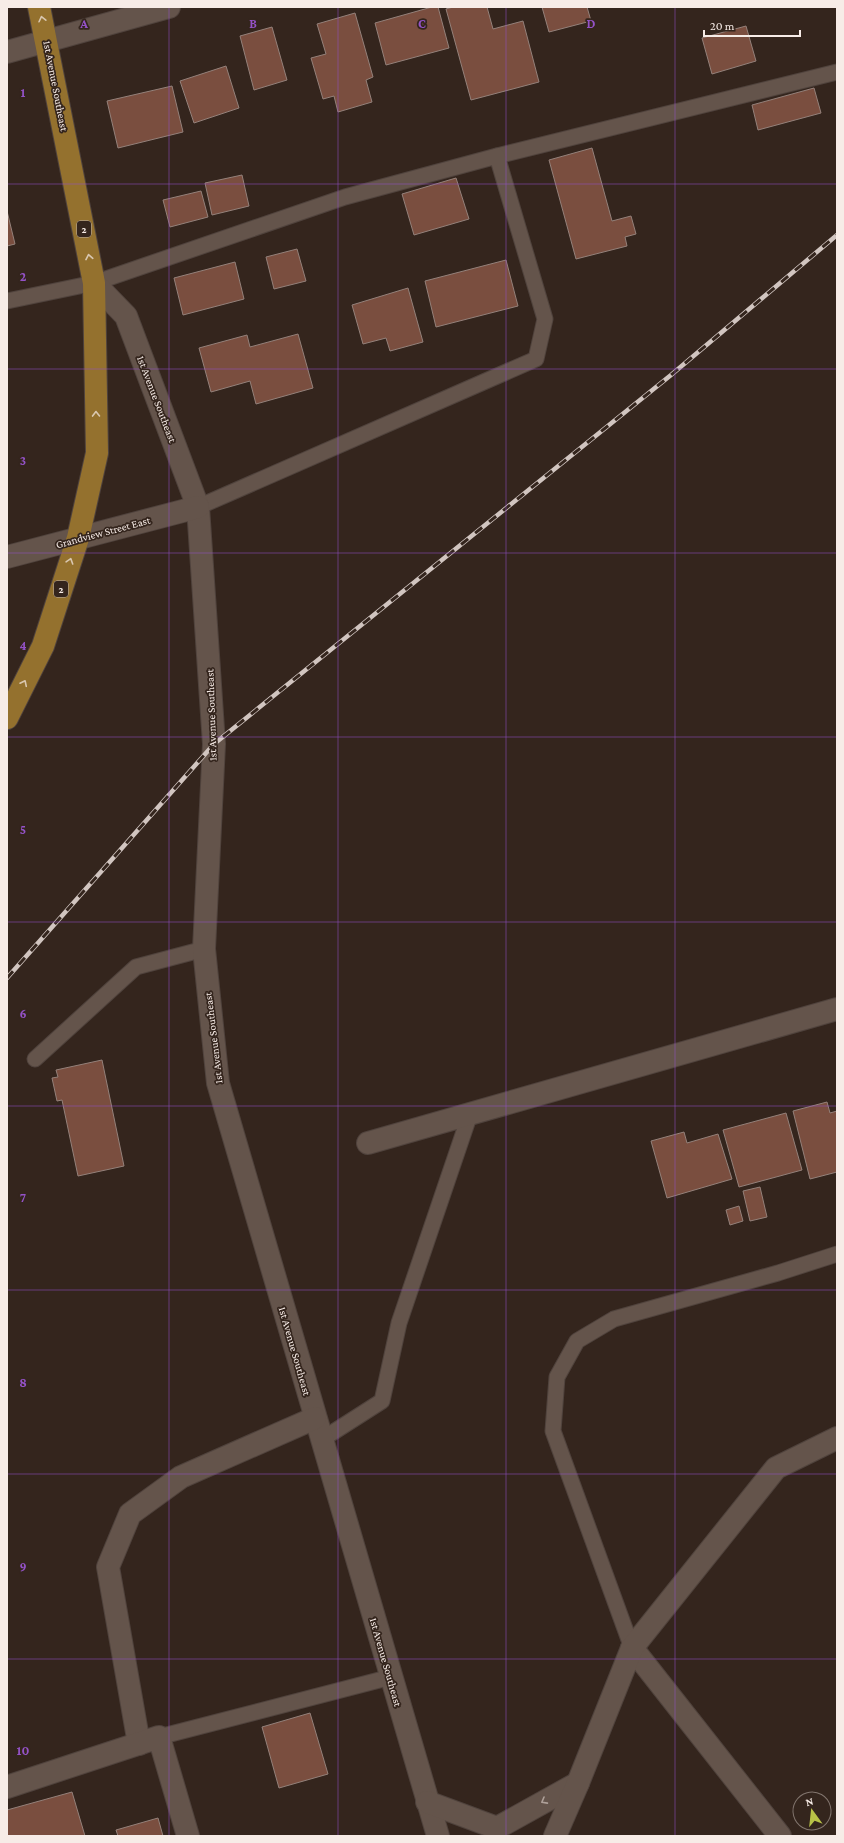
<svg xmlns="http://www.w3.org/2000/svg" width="844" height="1843" viewBox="0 0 844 1843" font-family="'Crimson Pro',serif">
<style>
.building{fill:#7a4e3f;stroke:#94817a}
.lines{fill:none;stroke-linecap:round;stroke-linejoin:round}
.service-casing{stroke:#50433d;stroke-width:17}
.minor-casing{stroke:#50433d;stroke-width:24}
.primary-casing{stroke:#50433d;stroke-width:24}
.service{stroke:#64544b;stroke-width:15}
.minor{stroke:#64544b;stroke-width:22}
.primary{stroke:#94712e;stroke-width:22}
.rail-casing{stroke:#d1c5c0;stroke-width:4.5}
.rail{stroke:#34251d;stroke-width:3;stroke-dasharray:9;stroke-linecap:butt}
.oneway{stroke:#d9c7b0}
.oneway2{stroke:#aea099}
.grid{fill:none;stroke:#9452c7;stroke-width:1;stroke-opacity:0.55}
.labels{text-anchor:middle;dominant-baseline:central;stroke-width:3.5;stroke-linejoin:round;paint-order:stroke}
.shield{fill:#34251d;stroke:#bcb0aa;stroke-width:1}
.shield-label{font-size:10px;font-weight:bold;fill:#f7ece7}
.street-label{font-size:11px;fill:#f7ece7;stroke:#34251d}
.grid-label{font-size:13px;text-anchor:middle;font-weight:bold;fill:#9452c7;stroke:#34251d;stroke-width:3.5;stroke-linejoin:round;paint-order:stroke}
</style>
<rect width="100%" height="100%" fill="#34251d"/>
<g class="building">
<polygon points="432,7 438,7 449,48 386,65 375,23"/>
<polygon points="453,7 487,7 493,29 523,21 539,82 471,100 446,9"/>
<polygon points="542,7 587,7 591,21 549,32"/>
<polygon points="355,13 373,77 366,80 372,102 338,112 334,96 323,99 311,58 326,54 317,24"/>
<polygon points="746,26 756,61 712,74 702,38"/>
<polygon points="272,27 287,80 254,90 240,36"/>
<polygon points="226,66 239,108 194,123 180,81"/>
<polygon points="172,86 183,132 118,148 107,101"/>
<polygon points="814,88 821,113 758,130 752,105"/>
<polygon points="592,148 612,221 631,216 636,234 625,237 627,246 576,259 549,160"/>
<polygon points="242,175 249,206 212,215 205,183"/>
<polygon points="456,178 469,219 414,235 402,194"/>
<polygon points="201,191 208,217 170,227 163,200"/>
<polygon points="7,211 15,244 7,246"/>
<polygon points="297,249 306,281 274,289 266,257"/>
<polygon points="506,260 518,306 436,327 425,281"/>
<polygon points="235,262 244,299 183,315 174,278"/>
<polygon points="408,288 423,342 390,351 386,338 363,344 352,305"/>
<polygon points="298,334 313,388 256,404 250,381 211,392 199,348 247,335 250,347"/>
<polygon points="102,1060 124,1166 78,1176 62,1100 57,1101 52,1078 58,1077 56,1070"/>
<polygon points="827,1102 830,1113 837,1111 837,1172 810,1179 793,1111"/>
<polygon points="786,1113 802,1170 739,1187 723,1130"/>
<polygon points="684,1132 687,1143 718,1134 732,1179 667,1198 651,1141"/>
<polygon points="760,1187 767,1217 750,1221 743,1191"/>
<polygon points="739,1206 743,1221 730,1225 726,1210"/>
<polygon points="310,1713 328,1774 279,1788 262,1727"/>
<polygon points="72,1792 85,1836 7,1836 7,1810"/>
<polygon points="158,1818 163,1836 118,1836 116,1830"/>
</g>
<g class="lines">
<defs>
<g id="service">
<polyline points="497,156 837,72"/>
<polyline points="7,301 94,283 345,197 497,156 545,319 536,359 198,507"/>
<polyline points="35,1059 136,967 204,949"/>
<polyline points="321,1440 382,1401 399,1323 470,1114"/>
<polyline points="632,1648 553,1431 557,1377 577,1341 614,1319 778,1273 837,1254"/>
<polyline points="159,1737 391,1677"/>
</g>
<g id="minor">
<polyline points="7,52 169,7"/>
<polyline points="94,283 126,316 198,507 214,744 204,949 218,1083 438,1836"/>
<polyline points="7,557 198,507"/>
<polyline points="368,1143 837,1009"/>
<polyline points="632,1648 780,1836"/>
<polyline points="139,1744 108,1567 130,1514 181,1477 315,1418"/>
<polyline points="7,1787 159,1737 188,1836"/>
<polyline points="427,1802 497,1828 578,1783"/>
<polyline points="555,1836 578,1783 632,1648 776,1468 837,1438"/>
</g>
<polyline id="primary" points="7,718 43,646 78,538 97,453 94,283 39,7"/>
</defs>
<use href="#service" class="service-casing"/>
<use href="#minor" class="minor-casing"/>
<use href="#primary" class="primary-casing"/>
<use href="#service" class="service"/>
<use href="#minor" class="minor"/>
<use href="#primary" class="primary"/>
<defs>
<polyline id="rail" points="7,978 214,744 671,375 837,235"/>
</defs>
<use href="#rail" class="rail-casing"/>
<use href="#rail" class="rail"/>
</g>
<defs><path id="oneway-chevron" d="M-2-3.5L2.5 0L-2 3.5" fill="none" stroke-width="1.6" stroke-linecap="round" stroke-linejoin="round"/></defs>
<g class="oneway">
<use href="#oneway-chevron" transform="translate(42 19) rotate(-103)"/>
<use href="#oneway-chevron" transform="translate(89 257) rotate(-101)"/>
<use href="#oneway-chevron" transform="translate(96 414) rotate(-91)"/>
<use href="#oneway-chevron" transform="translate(70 561) rotate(-72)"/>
<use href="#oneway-chevron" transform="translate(24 683) rotate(-64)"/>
</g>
<use class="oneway2" href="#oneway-chevron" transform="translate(544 1801) rotate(151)"/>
<path class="grid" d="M169 7V1836M338 7V1836M506 7V1836M675 7V1836M7 184H837M7 369H837M7 553H837M7 737H837M7 922H837M7 1106H837M7 1290H837M7 1474H837M7 1659H837"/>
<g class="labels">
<g class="shield">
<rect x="77" y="221" width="14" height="16" rx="3"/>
<rect x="54" y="581" width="14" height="16" rx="3"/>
</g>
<g class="shield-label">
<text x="84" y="229">2</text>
<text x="61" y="589">2</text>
</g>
<g class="street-label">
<text transform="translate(56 86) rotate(79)">1st Avenue Southeast</text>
<text transform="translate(157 399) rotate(69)">1st Avenue Southeast</text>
<text transform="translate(103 532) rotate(-15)">Grandview Street East</text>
<text transform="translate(211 715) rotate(-92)">1st Avenue Southeast</text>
<text transform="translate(213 1038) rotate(-97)">1st Avenue Southeast</text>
<text transform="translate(295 1351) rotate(74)">1st Avenue Southeast</text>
<text transform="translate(386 1662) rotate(74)">1st Avenue Southeast</text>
</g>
</g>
<g class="grid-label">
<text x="84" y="28">A</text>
<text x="253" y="28">B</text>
<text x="422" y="28">C</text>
<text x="591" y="28">D</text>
<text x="23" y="97">1</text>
<text x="23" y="281">2</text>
<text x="23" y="465">3</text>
<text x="23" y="650">4</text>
<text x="23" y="834">5</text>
<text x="23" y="1018">6</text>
<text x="23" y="1202">7</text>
<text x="23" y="1387">8</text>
<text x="23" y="1571">9</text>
<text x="23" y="1755">10</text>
</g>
<rect width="844" height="1843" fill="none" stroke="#f7ece7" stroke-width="16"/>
<g transform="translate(812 1811) rotate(345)"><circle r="19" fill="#34251d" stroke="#82756e"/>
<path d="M0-3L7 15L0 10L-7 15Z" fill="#b8c147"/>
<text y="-6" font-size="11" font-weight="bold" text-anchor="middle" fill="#f7ece7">N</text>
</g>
<path d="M704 30v6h96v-6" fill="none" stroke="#f7ece7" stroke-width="2"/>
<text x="710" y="30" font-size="12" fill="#f7ece7" stroke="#34251d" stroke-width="3" paint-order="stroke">20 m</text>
</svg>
